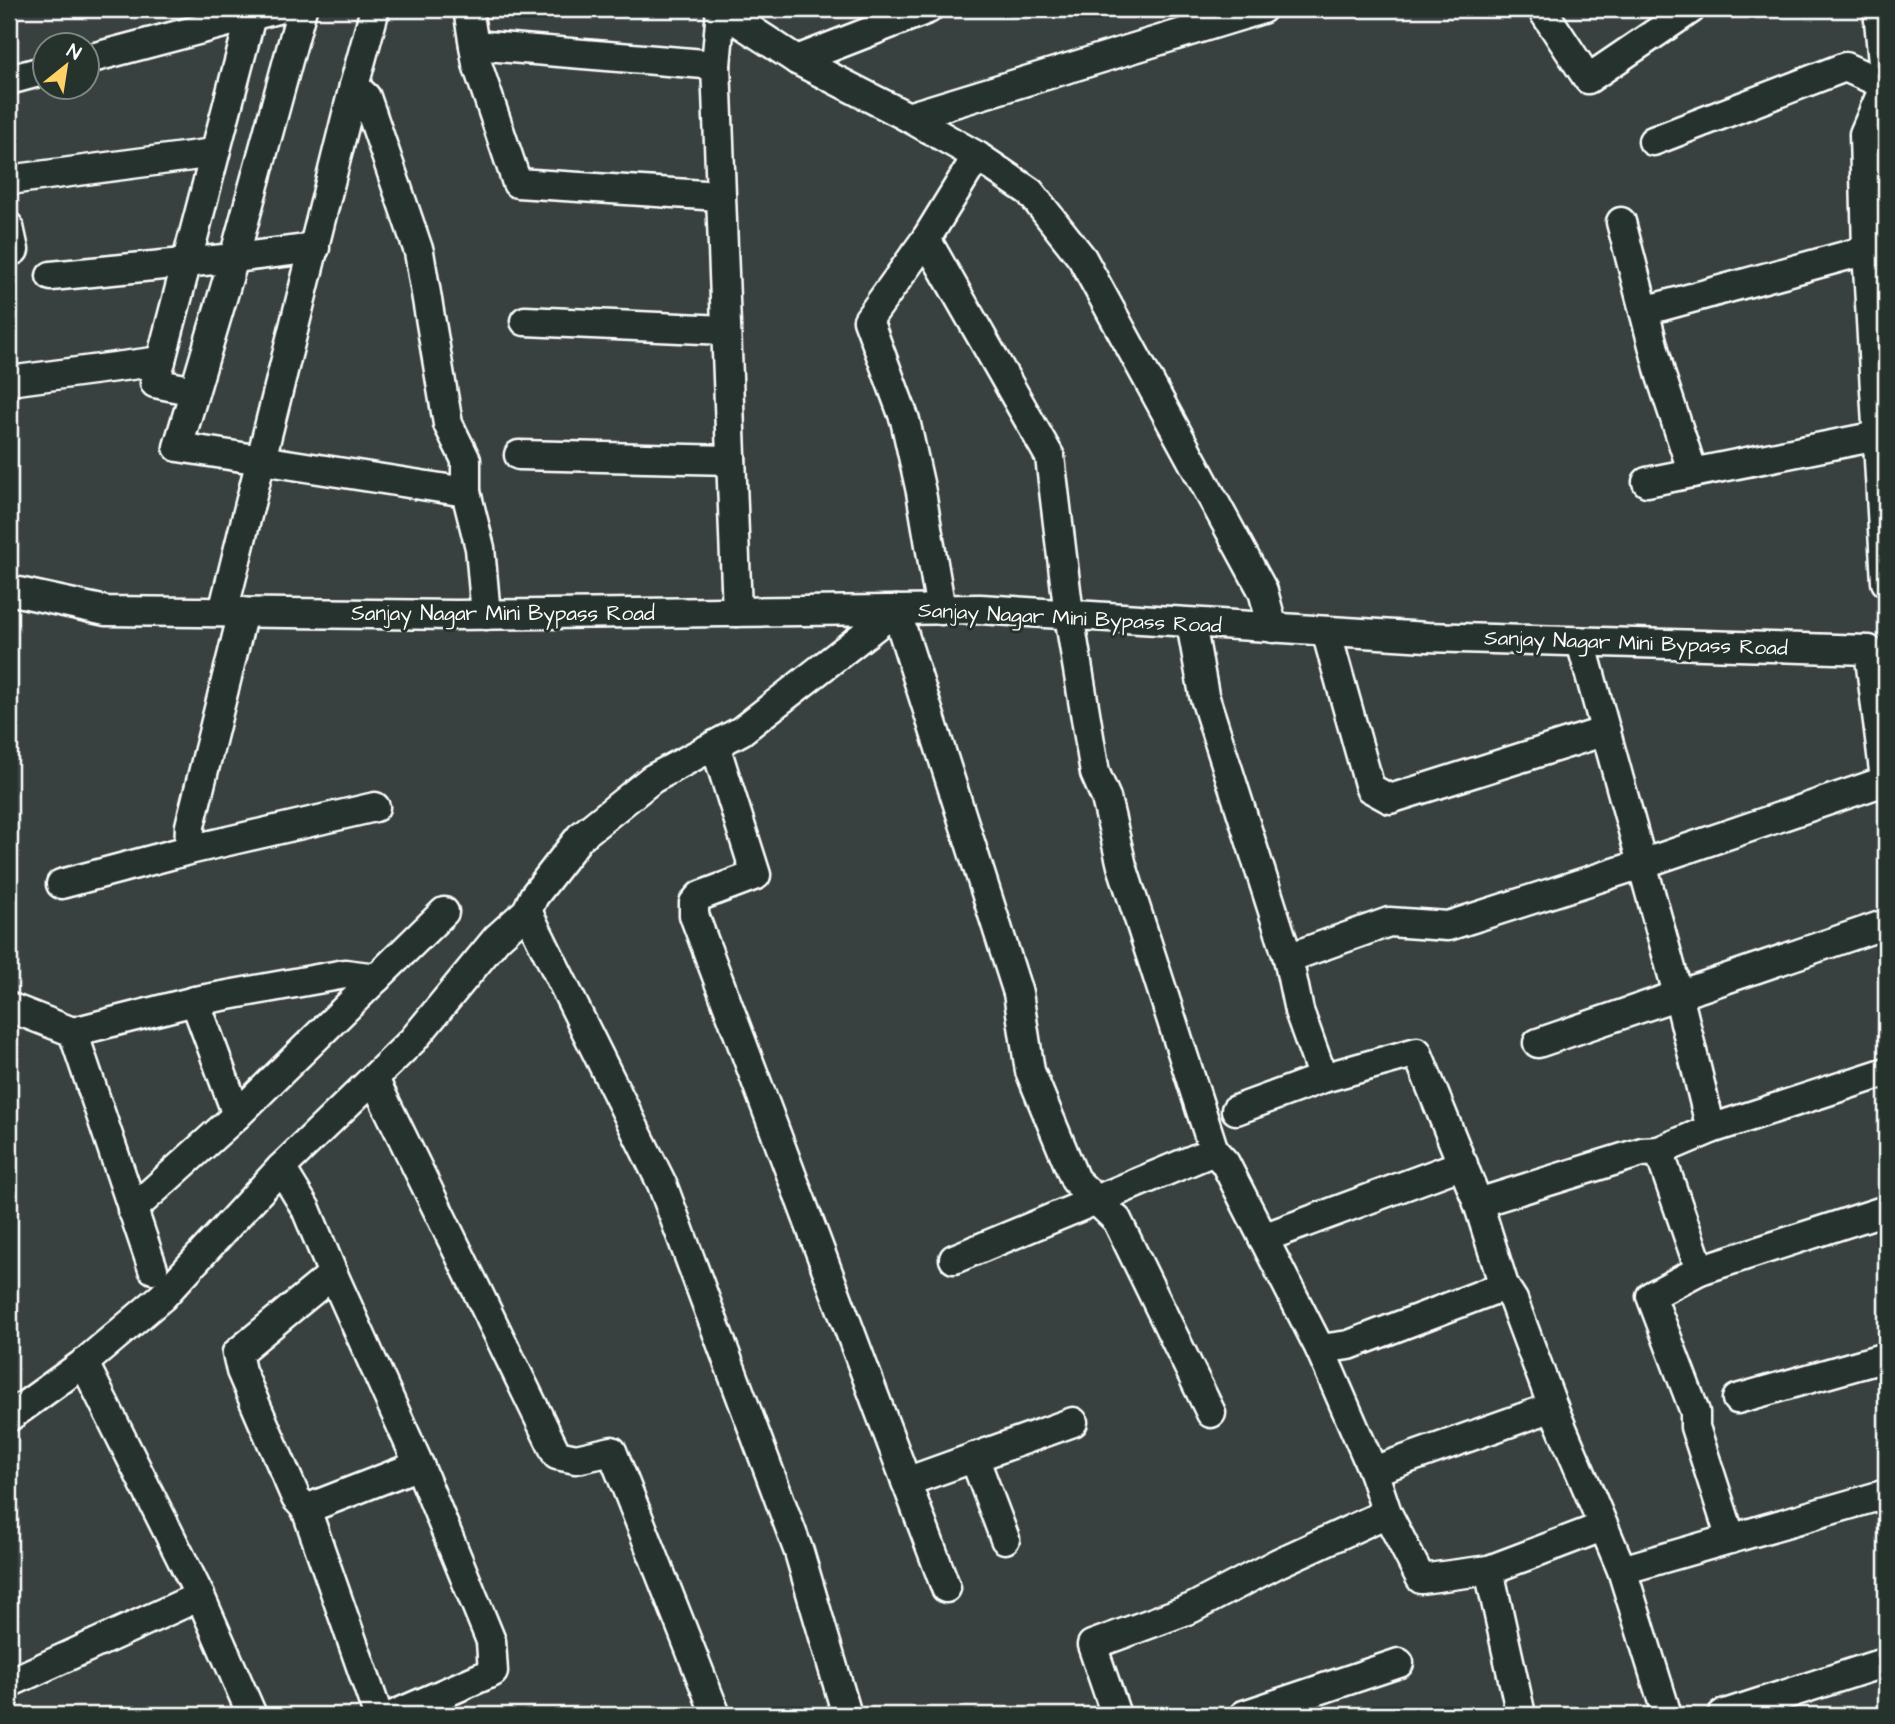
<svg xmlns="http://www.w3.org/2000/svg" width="1895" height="1724" viewBox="0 0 1895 1724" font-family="'Architects Daughter',sans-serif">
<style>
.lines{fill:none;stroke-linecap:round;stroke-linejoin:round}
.minor-casing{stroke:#fff;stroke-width:33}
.minor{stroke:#26332d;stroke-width:28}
.labels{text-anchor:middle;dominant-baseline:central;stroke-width:6;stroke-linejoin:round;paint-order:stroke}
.street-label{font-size:21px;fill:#fff;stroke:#26332d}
</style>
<rect width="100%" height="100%" fill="#394040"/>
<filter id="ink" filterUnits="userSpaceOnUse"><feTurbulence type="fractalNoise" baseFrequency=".0143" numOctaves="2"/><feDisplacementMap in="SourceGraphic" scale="14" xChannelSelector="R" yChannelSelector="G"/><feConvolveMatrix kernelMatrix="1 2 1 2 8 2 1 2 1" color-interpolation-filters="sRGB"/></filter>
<g filter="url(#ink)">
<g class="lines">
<defs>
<g id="minor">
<polyline points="302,9 234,258 178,447 466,492"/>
<polyline points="468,9 477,64 517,183 720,196"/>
<polyline points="719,9 797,60 908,117 977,156"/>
<polyline points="1542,9 1588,79 1691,9"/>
<polyline points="1878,9 1885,85 1864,134 1867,250 1886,582"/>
<polyline points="721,10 716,65 737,612"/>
<polyline points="474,45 716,65"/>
<polyline points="88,59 277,9"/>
<polyline points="797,60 928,9"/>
<polyline points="9,80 46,70"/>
<polyline points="354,86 366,97 419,252 448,424 466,460 466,492 480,548 486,615"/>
<polyline points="908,117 1262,9"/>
<polyline points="1653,141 1845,67 1885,85"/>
<polyline points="9,180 214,153"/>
<polyline points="1621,222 1661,376 1693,473"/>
<polyline points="9,227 14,250"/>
<polyline points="926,239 1050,457 1069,615 1095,773 1106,798 1122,866 1214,1151"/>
<polyline points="51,276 234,258 315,248"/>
<polyline points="1644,311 1867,250"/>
<polyline points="525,321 725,330"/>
<polyline points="9,381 161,361"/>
<polyline points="194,391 155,383 251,16"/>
<polyline points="519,455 731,460"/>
<polyline points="1647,482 1877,436"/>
<polyline points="9,590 106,611 456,615 980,609 1427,637 1869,650 1886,787"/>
<polyline points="941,610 921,492 905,420 868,320 926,239 977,156 1030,192 1082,258 1263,591 1273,628"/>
<polyline points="223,612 354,86 375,9"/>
<polyline points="1191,623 1204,695 1288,958 1299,1011 1323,1078"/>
<polyline points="1326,631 1370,788 1390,799 1606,731"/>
<polyline points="1581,642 1678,994 1711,1129"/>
<polyline points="715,745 756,875 700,896 694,903 694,915 946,1588"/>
<polyline points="189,850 190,826 243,612"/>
<polyline points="61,884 189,850 375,807"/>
<polyline points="527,911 662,1184 799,1552 847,1715"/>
<polyline points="1288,958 1389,922 1448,926 1642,864 1885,781"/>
<polyline points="195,1001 237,1115"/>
<polyline points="9,1007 73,1032 195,1001 345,974 377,978"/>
<polyline points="73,1032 153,1269"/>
<polyline points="1538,1043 1886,924"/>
<polyline points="374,1079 557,1455 576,1459 612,1451 716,1715"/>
<polyline points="1236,1110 1323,1078 1417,1052 1478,1203 1504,1286"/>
<polyline points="1659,1151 1700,1270"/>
<polyline points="281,1168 306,1209 333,1274 419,1465 491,1641 493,1672 394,1715"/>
<polyline points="1478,1203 1642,1152 1659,1151 1711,1129 1886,1072"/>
<polyline points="132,1210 237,1115 444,912"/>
<polyline points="1263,1238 1463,1164"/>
<polyline points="954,1259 1214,1151 1225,1163 1320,1349 1373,1471 1387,1513 1421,1579 1489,1570 1602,1527"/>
<polyline points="333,1274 237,1353 241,1371 296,1498 306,1509 378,1715"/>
<polyline points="1320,1349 1349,1345 1504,1286 1513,1300 1553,1407 1622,1570 1667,1715"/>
<polyline points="84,1363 200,1596 252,1715"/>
<polyline points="1737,1399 1886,1357"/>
<polyline points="9,1417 84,1363 162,1297 281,1168 413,1040 497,938 527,911 534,896 580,837 652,779 741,731 896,610 1018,993 1030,1071 1075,1180 1117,1220 1211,1413"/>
<polyline points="974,1457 1005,1539"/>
<polyline points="1373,1471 1553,1407"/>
<polyline points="906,1482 1073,1422"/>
<polyline points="306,1509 419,1465"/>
<polyline points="1731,1539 1695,1427 1695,1412 1651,1296 1700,1270 1886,1210"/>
<polyline points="1489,1570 1521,1715"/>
<polyline points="1622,1570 1886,1494"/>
<polyline points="9,1683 200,1596"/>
<polyline points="1116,1715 1092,1645 1192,1608 1278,1563 1387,1513"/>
<polyline points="1244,1715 1399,1663"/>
<polyline points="1722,1715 1886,1662"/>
</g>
</defs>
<use href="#minor" class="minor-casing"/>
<use href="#minor" class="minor"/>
</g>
</g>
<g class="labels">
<g class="street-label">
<text x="503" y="613">Sanjay Nagar Mini Bypass Road</text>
<text transform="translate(1070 618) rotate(3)">Sanjay Nagar Mini Bypass Road</text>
<text transform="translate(1636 643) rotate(2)">Sanjay Nagar Mini Bypass Road</text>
</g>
</g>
<rect width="1895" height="1724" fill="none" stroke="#26332d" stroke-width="35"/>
<rect x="18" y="18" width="1860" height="1689" fill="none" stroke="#fff" stroke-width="2.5" filter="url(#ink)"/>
<g transform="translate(66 66) rotate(30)"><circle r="33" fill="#26332d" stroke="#7d8581" stroke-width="2"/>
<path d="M0-5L12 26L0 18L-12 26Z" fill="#ffd166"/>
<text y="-10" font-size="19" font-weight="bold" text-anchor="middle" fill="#ffffff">N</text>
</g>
</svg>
